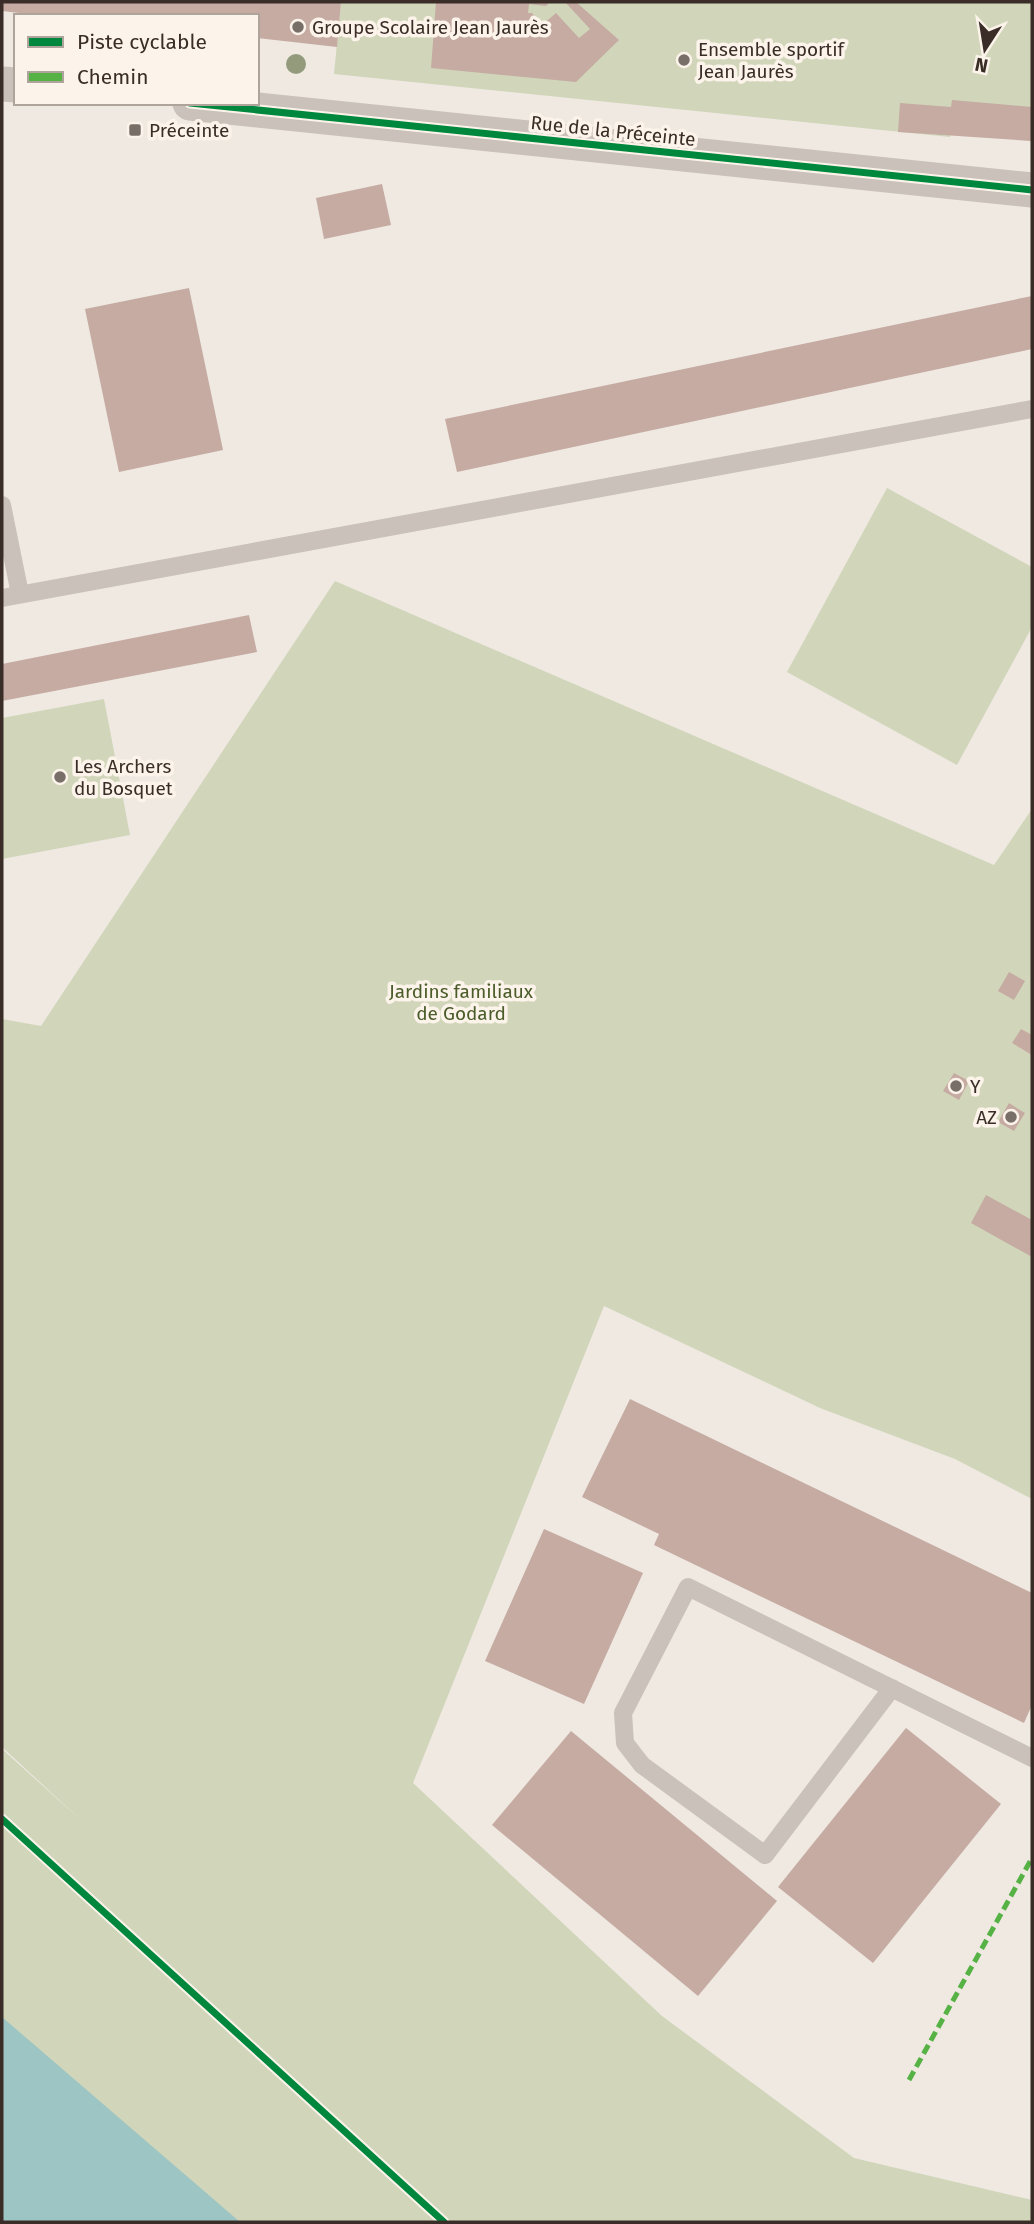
<svg xmlns="http://www.w3.org/2000/svg" width="1034" height="2224" viewBox="0 0 1034 2224" font-family="'Fira Sans',sans-serif">
<style>
.green{fill:#d1d6ba}
.water{fill:#9cc5c3}
.building{fill:#c5aba2}
.lines{fill:none;stroke-linecap:round;stroke-linejoin:round}
.service{stroke:#c9c1ba;stroke-width:18}
.minor{stroke:#c9c1ba;stroke-width:35}
.quiet{stroke:#56b245;stroke-width:5;stroke-dasharray:10 5;stroke-linecap:butt}
.cycleway-casing{stroke:#fcf3ea;stroke-width:11}
.cycleway{stroke:#00873e;stroke-width:7}
.tree{fill:#949b7c}
.poi-dot{fill:#796f69;stroke:#fcf3ea;stroke-width:2.5}
.labels{text-anchor:middle;dominant-baseline:central;stroke-width:7;stroke-linejoin:round;paint-order:stroke}
.poi-label{font-size:19px;fill:#3a2d28;stroke:#fcf3ea;text-anchor:start}
.street-label{font-size:19px;fill:#3a2d28;stroke:#fcf3ea}
.park-label{font-size:19px;fill:#4a5c29;stroke:#fcf3ea}
</style>
<rect width="100%" height="100%" fill="#efe9e2"/>
<g class="green">
<polygon points="341,2 1032,2 1032,141 951,133 950,137 334,74"/>
<polygon points="887,488 1032,567 1032,627 957,765 787,672"/>
<polygon points="335,581 994,865 1032,809 1032,1499 955,1459 820,1408 604,1306 413,1783 662,2016 854,2158 1032,2200 1032,2222 2,2222 2,1749 82,1821 2,1747 2,1019 41,1026"/>
<polygon points="104,699 130,835 2,859 2,718"/>
</g>
<polygon class="water" points="2,2017 240,2222 2,2222"/>
<g class="building">
<polygon points="2,2 341,2 337,47 257,38 257,16 44,16 2,11"/>
<polygon points="436,2 550,2 546,6 529,4 528,13 532,13 542,25 556,13 579,38 590,29 565,2 576,2 619,40 576,82 431,68"/>
<polygon points="952,100 1032,107 1032,141 898,132 900,103 951,107"/>
<polygon points="382,184 391,225 324,239 316,198"/>
<polygon points="189,288 223,450 119,472 85,309"/>
<polygon points="1032,296 1032,349 457,472 445,419"/>
<polygon points="249,615 257,652 2,701 2,664"/>
<polygon points="1009,972 1025,981 1014,1000 998,991"/>
<polygon points="1021,1029 1032,1035 1032,1055 1012,1043"/>
<polygon points="954,1073 969,1081 959,1100 943,1091"/>
<polygon points="1009,1103 1025,1113 1014,1131 998,1122"/>
<polygon points="986,1195 1032,1220 1032,1257 971,1223"/>
<polygon points="630,1399 1032,1593 1032,1705 1024,1723 654,1545 659,1534 582,1497"/>
<polygon points="544,1529 643,1573 584,1704 485,1661"/>
<polygon points="906,1728 1001,1804 873,1963 778,1887"/>
<polygon points="571,1731 777,1901 698,1996 492,1825"/>
</g>
<g class="lines">
<g class="service">
<polyline points="2,505 20,594"/>
<polyline points="2,598 1032,409"/>
<polyline points="892,1688 765,1855 642,1765 625,1743 623,1713 688,1587 1032,1758"/>
</g>
<g class="minor">
<polyline points="2,84 16,85"/>
<polyline points="190,103 1032,190"/>
</g>
<polyline class="quiet" points="909,2080 1032,1858"/>
<defs>
<g id="cycleway">
<polyline points="190,103 1032,190"/>
<polyline points="2,1819 444,2222"/>
</g>
</defs>
<use href="#cycleway" class="cycleway-casing"/>
<use href="#cycleway" class="cycleway"/>
</g>
<circle class="tree" cx="296" cy="64" r="10"/>
<g class="poi-dot">
<circle cx="298" cy="27" r="7"/>
<circle cx="684" cy="60" r="7"/>
<rect x="128" y="123" width="14" height="14" rx="3.5"/>
<circle cx="60" cy="777" r="7"/>
<circle cx="956" cy="1086" r="7"/>
<circle cx="1011" cy="1117" r="7"/>
</g>
<g class="labels">
<g class="poi-label">
<text x="312" y="27">Groupe Scolaire Jean Jaurès</text>
<text x="698" y="49">Ensemble sportif<tspan x="698" dy="22">Jean Jaurès</tspan></text>
<text x="149" y="130">Préceinte</text>
<text x="74" y="766">Les Archers<tspan x="74" dy="22">du Bosquet</tspan></text>
<text x="970" y="1086">Y</text>
<text x="997" y="1117" text-anchor="end">AZ</text>
</g>
<g class="street-label">
<text transform="translate(613 131) rotate(6)">Rue de la Préceinte</text>
</g>
<g class="park-label">
<text x="461" y="991">Jardins familiaux<tspan x="461" dy="22">de Godard</tspan></text>
</g>
</g>
<rect width="1034" height="2224" fill="none" stroke="#3a2d28" stroke-width="7"/>
<rect x="14" y="14" width="245" height="91" fill="#fcf3ea" stroke="#aea49c" stroke-width="2"/>
<rect x="28" y="37" width="35" height="10" fill="#00873e" stroke="#aea49c" stroke-width="2"/>
<text x="77" y="49" font-size="21" fill="#3a2d28">Piste cyclable</text>
<rect x="28" y="72" width="35" height="10" fill="#56b245" stroke="#aea49c" stroke-width="2"/>
<text x="77" y="84" font-size="21" fill="#3a2d28">Chemin</text>
<g transform="translate(985 49) rotate(192)" stroke="#fcf3ea" stroke-width="5" paint-order="stroke">
<path d="M0-5L12 26L0 18L-12 26Z" fill="#3a2d28"/>
<text y="-10" font-size="19" font-weight="bold" text-anchor="middle" fill="#3a2d28">N</text>
</g>
</svg>
